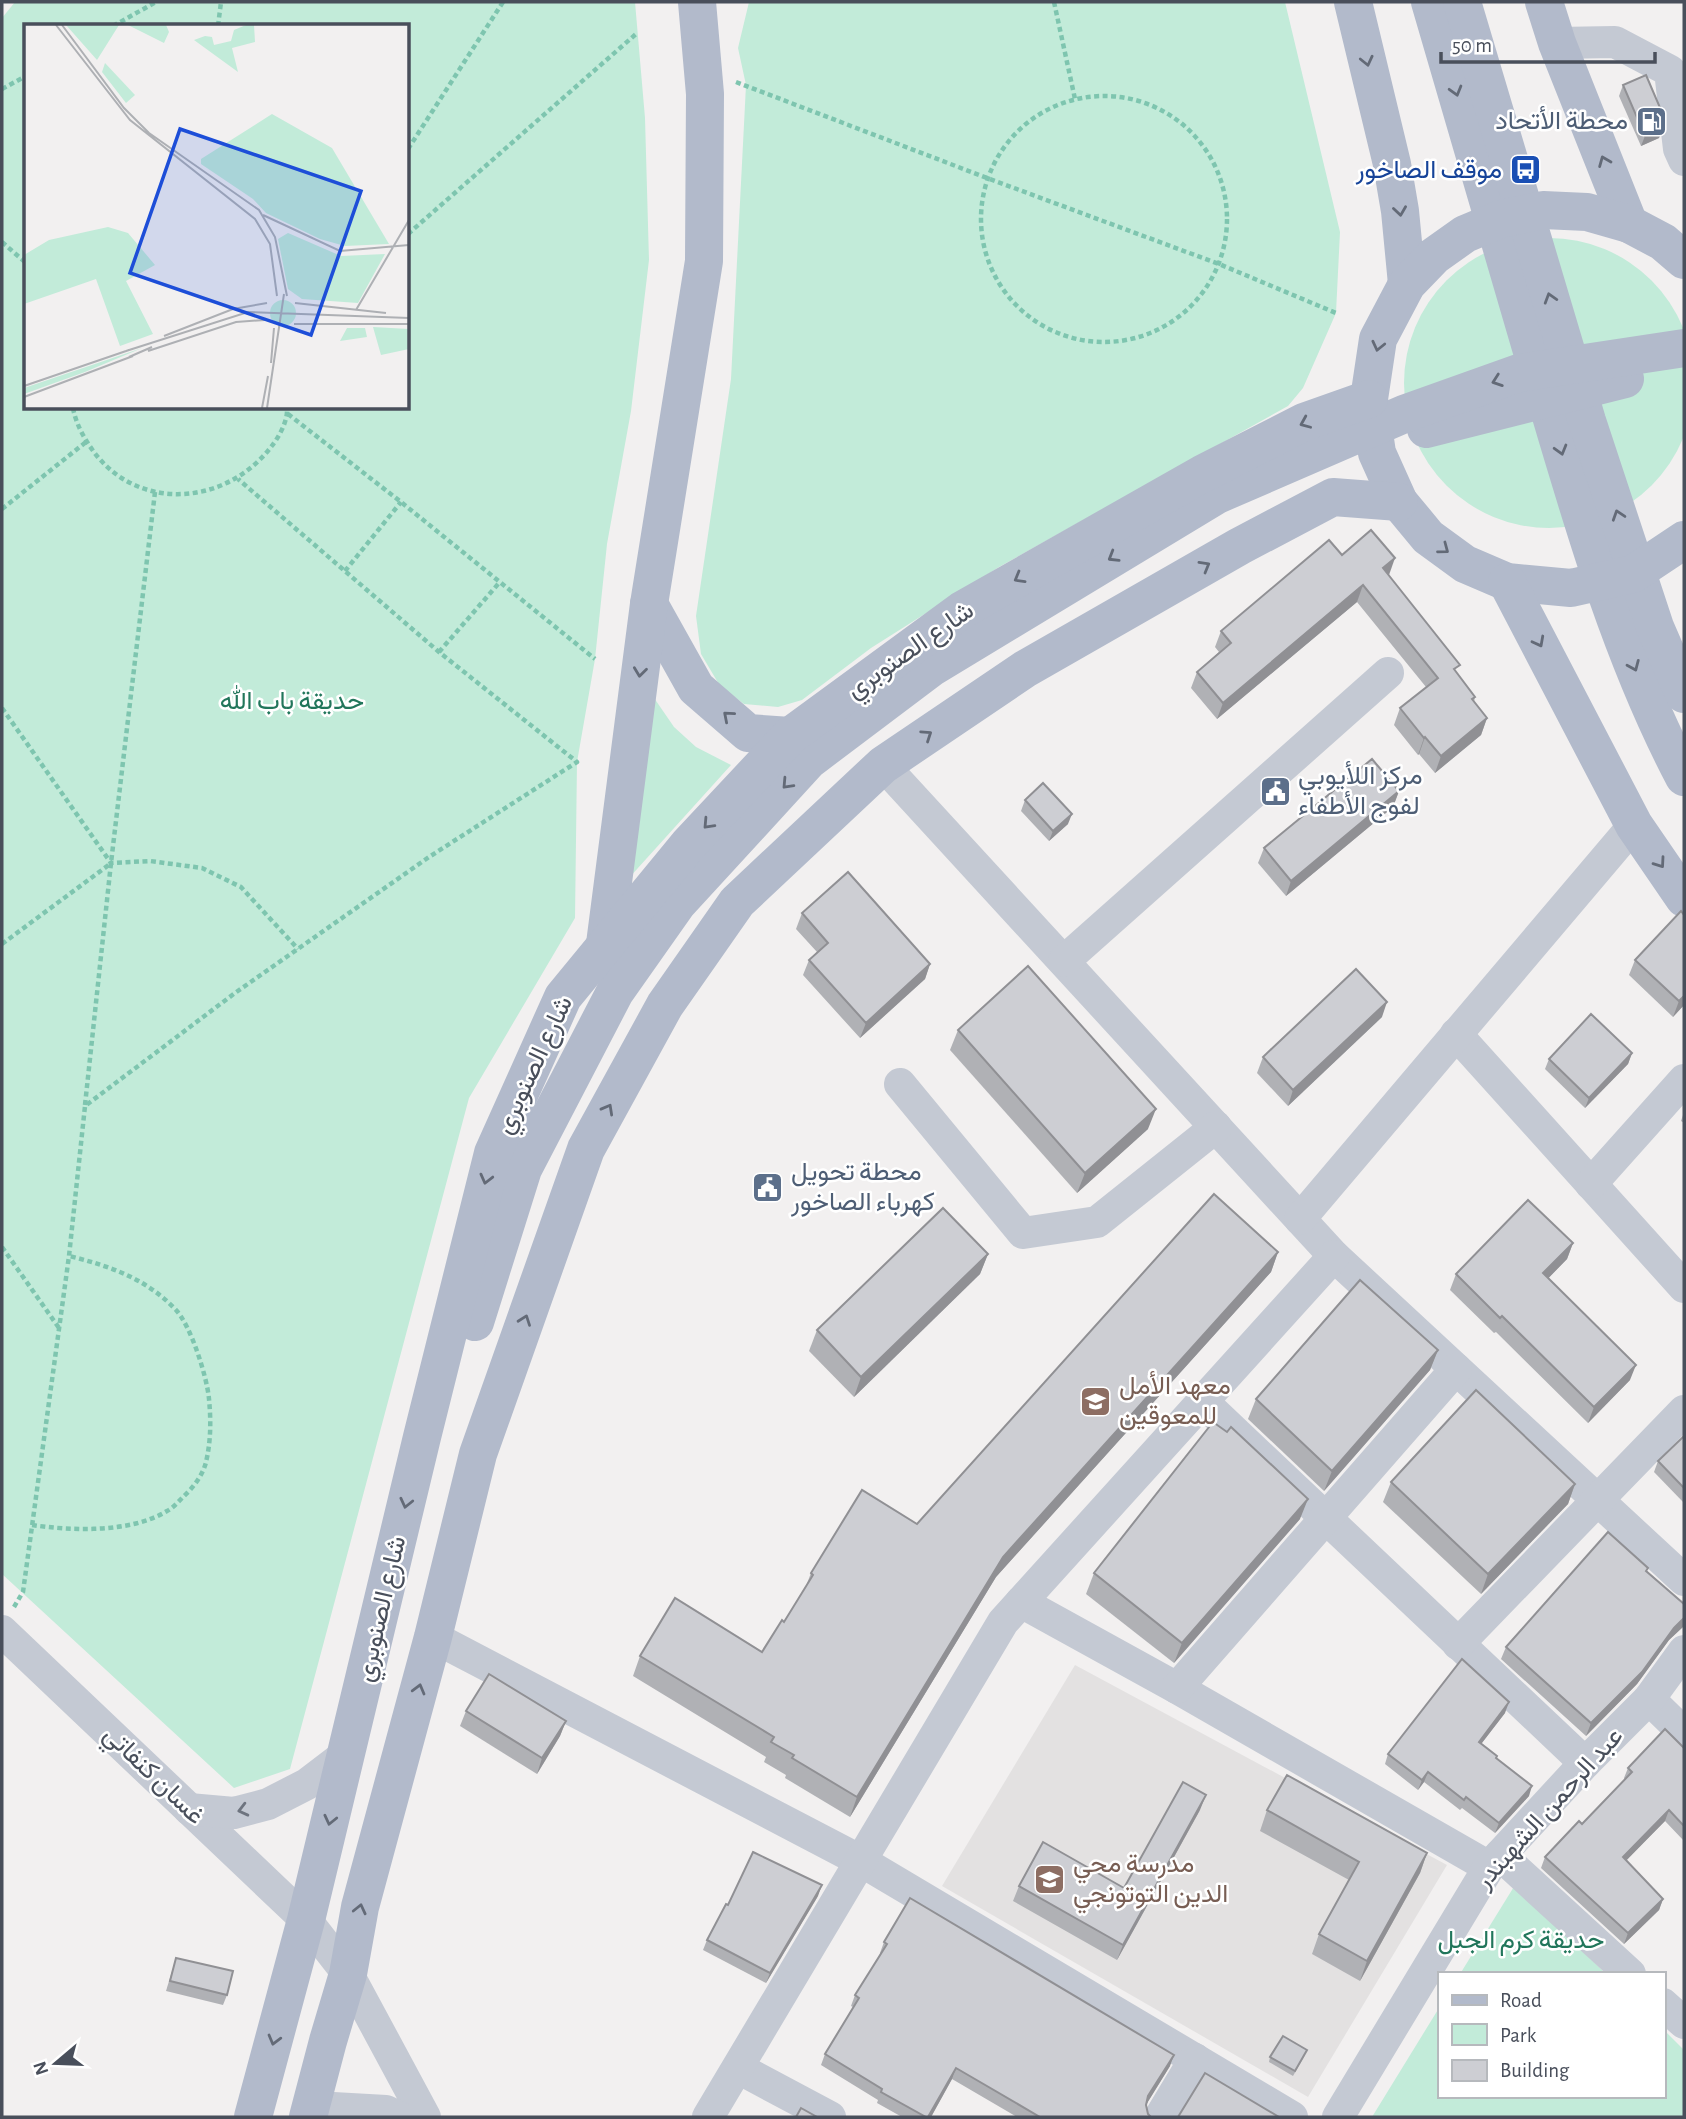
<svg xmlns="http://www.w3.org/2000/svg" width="1686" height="2119" viewBox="0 0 1686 2119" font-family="'Alegreya Sans',Vazirmatn,sans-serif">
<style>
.education{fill:#e3e1e1}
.green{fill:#c2ebd9;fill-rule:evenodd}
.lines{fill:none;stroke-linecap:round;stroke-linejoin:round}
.path{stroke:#7ec5af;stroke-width:4.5;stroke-dasharray:5 3.5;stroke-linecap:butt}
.minor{stroke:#c4c9d3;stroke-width:32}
.major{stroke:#b2bacb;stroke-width:38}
.wall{fill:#b0b1b5}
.shaded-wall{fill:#909094}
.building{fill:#cdced3;stroke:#909094;stroke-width:2}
.oneway{stroke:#636a77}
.oneway2{stroke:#6e747f}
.labels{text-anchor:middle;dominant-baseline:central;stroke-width:5;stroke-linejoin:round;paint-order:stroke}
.service-label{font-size:26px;fill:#4e5e75;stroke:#fff;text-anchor:start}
.transit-label{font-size:26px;fill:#164399;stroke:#fff;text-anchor:end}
.street-label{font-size:26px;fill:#494f5b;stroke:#fff}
.park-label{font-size:26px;fill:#21765b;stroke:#fff}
.education-label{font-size:26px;fill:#785e54;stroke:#fff;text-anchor:start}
.inset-road{fill:none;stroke:#aeb0b4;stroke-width:2}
.view{fill:#1d4ed8;fill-opacity:0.15;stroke:#1d4ed8;stroke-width:3.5}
.inset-edge{fill:none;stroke:#494f5b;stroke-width:3.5}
</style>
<rect width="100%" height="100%" fill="#f2f0f0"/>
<polygon class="education" points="1075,1665 1447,1865 1308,2097 942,1886"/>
<g class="green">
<path d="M15 2H635L645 118 649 260 631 411 607 544 595 659 577 762 575 918 469 1098 290 1769 234 1788 2 1574V18ZM26 26H408V408H26Z"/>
<polygon points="749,2 1285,2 1340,232 1336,313 1303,388 1288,406 999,567 871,648 802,700 778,707 744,704 720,686 701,654 696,616 731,379 746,85 738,48"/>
<circle cx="1549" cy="383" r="145"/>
<polygon points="652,695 674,727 696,747 731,765 628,879"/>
<polygon points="1515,1885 1606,1974 1460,1974"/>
<polygon points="1439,2008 1439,2096 1663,2096 1663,2029 1684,2050 1684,2117 1372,2117"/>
</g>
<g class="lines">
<g class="path">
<polyline points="1054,2 1075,99"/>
<polyline points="113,26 156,2"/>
<polyline points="218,26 221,2"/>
<polyline points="736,82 987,178 1219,264 1336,313"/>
<polyline points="2,89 26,76"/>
<circle cx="1104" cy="219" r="123"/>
<polyline points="408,149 503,2"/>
<polyline points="408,234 636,34"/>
<polyline points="2,242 26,263"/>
<path d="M73 408C76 425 86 442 97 456 144 513 228 503 271 447 279 437 288 421 287 408"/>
<polyline points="288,414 401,502 595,659"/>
<polyline points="2,509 86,442"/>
<polyline points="345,571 401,502"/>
<polyline points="439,652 499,583"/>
<polyline points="2,708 111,863 150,861 202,868 241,887 298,949"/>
<polyline points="2,944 110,864"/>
<polyline points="85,1105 111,863 155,492"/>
<polyline points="2,1247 59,1328"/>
<path d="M32 1525C73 1531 131 1533 167 1511 173 1508 178 1502 183 1497 193 1488 203 1475 206 1462 211 1441 211 1420 209 1399 207 1377 191 1326 176 1310 147 1279 110 1266 69 1256"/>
<polyline points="14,1607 23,1592 69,1256 85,1106 235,993 429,857 577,762 439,652 238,479"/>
</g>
<g class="minor">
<polyline points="1557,43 1615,42 1670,71 1679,149 1684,160"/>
<polyline points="883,765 1334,1256 1684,1580"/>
<polyline points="1064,961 1388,673"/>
<polyline points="1456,1034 1684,1287"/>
<polyline points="900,1084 1023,1233 1097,1222 1216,1127"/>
<polyline points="1591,1184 1684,1080"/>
<polyline points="1300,1219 1634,825"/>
<polyline points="1202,1401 1585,1763"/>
<polyline points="1021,1602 1177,1688 1489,1867"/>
<polyline points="2,1631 306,1920 348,1974 425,2117"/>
<polyline points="433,1637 861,1861 1292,2117"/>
<polyline points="1458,1644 1684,1411"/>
<polyline points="1177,1688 1456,1369"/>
<polyline points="1649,1699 1684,1733"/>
<polyline points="189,1809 234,1813 268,1804 307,1784 345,1755"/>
<polyline points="1500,1855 1630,1974"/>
<polyline points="1663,2004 1684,2023"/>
<polyline points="738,2068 830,2117"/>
<polyline points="317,2117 333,2108 386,2111 399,2117"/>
<polyline points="708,2117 1003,1622 1334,1256"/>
<polyline points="1160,2117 1195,2059"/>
<polyline points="1338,2117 1489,1867 1585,1763 1649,1699 1684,1651"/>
</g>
<g class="major">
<polyline points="1353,2 1392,164 1400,211 1407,284"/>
<path d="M1430 2C1467 131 1505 260 1543 389 1582 521 1620 655 1684 777"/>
<polyline points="1462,2 1587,421 1655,627 1684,694"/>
<polyline points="1544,2 1557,43 1629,224"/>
<polyline points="1684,260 1663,242 1629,224 1587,212 1543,210 1501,219 1465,234 1434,256 1407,284 1378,339 1369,399 1377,453 1399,502 1428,537 1465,564 1507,582 1571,588 1633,574 1684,540"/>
<polyline points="1426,429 1625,379"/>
<polyline points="1507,582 1634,825 1684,898"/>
<polyline points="649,604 696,688 748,733 790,736"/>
<polyline points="605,944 649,604 704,261 705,94 697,2"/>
<polyline points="475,1322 523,1169 615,992 677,904 809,760 931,668 1217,495 1404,414 1519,373 1684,348"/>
<polyline points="253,2117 306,1920 422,1437 493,1153 563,997 688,845 790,736 962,610 1202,474 1304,422 1369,399"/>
<polyline points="308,2117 328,2041 348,1974 360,1907 433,1637 478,1454 586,1149 665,1005 737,902 883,765 1025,669 1240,546 1333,497 1399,502"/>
</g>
</g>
<g class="wall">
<polygon points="1623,85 1663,128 1659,138 1641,146 1619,96"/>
<polygon points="1342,555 1388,575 1457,673 1475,697 1474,702 1487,718 1481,735 1435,773 1419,754 1418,755 1394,725 1400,708 1426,687 1357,602 1217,719 1191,688 1197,672 1219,652 1215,647 1221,631"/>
<polygon points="1399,791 1393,807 1286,896 1258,863 1264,848"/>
<polygon points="1025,800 1068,824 1049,841 1021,811"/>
<polygon points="802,913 930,964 925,979 860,1038 803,975 809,960 817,952 796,929"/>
<polygon points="1684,915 1684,1005 1673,1017 1629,975 1635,960"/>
<polygon points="1382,1017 1288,1106 1257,1073 1263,1057"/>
<polygon points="958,1030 1148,1129 1077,1193 950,1050"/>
<polygon points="1632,1053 1628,1064 1585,1108 1545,1069 1549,1059"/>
<polygon points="1684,1112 1684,1123 1681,1121"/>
<polygon points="1573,1243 1567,1259 1548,1278 1630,1380 1588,1423 1496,1332 1494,1333 1450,1290 1456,1274"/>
<polygon points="1278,1252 1271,1272 996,1577 850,1817 785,1778 786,1775 764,1762 766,1757 633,1676 640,1656 762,1652 784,1622 806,1586 811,1573 917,1524"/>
<polygon points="988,1254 980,1274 854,1397 809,1351 817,1330"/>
<polygon points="1438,1350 1430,1370 1324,1491 1248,1419 1256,1399"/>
<polygon points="1684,1436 1684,1503 1654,1472 1658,1461"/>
<polygon points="1391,1482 1575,1484 1568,1504 1481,1594 1383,1502"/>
<polygon points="1300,1519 1174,1663 1086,1594 1094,1573"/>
<polygon points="1647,1571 1684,1604 1684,1626 1669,1640 1637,1684 1586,1736 1501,1659 1506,1647"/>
<polygon points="466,1711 566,1721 560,1736 537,1774 460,1726"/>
<polygon points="1505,1713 1481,1744 1497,1758 1529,1796 1495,1833 1462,1808 1460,1810 1424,1782 1418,1790 1385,1764 1388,1754"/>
<polygon points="1684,1748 1684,1841 1665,1821 1626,1860 1663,1899 1659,1910 1624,1944 1541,1868 1545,1857 1582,1824 1625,1780 1624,1778 1628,1768"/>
<polygon points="1200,1810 1117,1960 1013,1901 1019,1886 1124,1888"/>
<polygon points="1267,1810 1427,1853 1420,1873 1360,1981 1312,1954 1319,1934 1349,1880 1260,1831"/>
<polygon points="818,1896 766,1983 703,1950 707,1940"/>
<polygon points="884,1942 1170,2066 1146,2105 1148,2114 1151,2117 1017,2117 952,2079 931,2117 902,2117 877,2103 878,2100 821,2065 825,2054 853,2007 851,2006 855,1995 881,1954 880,1953"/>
<polygon points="176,1958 227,1995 223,2005 166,1991"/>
<polygon points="1305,2055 1293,2076 1269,2062 1270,2057"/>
</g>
<g class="shaded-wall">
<polygon points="1663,128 1659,138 1641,146 1645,136"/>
<polygon points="1395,558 1389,575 1377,585 1383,568"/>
<polygon points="1363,585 1357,602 1217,719 1223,703"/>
<polygon points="1487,718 1481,735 1435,773 1441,756"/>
<polygon points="1425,737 1419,754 1418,755 1424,738"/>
<polygon points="1399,791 1393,807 1286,896 1291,881"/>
<polygon points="1072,814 1068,824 1049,841 1053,831"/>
<polygon points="930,964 925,979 860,1038 866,1023"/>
<polygon points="1684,996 1684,1005 1673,1017 1679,1001"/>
<polygon points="1387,1002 1382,1017 1288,1106 1293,1090"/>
<polygon points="1632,1053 1628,1064 1585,1108 1589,1098"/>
<polygon points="1156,1109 1148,1129 1077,1193 1085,1173"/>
<polygon points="1573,1243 1567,1259 1538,1289 1543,1273"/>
<polygon points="1278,1252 1271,1272 996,1577 850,1817 857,1797 1003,1557"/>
<polygon points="988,1254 980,1274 854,1397 861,1377"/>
<polygon points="1438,1350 1430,1370 1324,1491 1332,1471"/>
<polygon points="1636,1365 1630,1380 1588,1423 1594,1407"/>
<polygon points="1575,1484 1568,1504 1481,1594 1488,1574"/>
<polygon points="1308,1499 1300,1519 1174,1663 1182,1643"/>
<polygon points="1684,1618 1684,1626 1669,1640 1637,1684 1586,1736 1591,1723 1674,1628"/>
<polygon points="1509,1702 1505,1713 1475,1752 1479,1742"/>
<polygon points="566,1721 560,1736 537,1774 542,1758"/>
<polygon points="1428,1772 1424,1782 1418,1790 1422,1780"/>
<polygon points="1532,1786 1529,1796 1495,1833 1499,1823"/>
<polygon points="1206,1795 1200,1810 1117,1960 1123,1945"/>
<polygon points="1669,1810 1665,1821 1619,1868 1623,1857"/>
<polygon points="1427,1853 1420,1873 1360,1981 1367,1961"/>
<polygon points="822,1885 818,1896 766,1983 770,1973"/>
<polygon points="1663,1899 1659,1910 1624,1944 1628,1933"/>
<polygon points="1174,2055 1170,2066 1144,2108 1148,2096"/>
<polygon points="956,2068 952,2079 931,2117 928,2117"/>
</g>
<g class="building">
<polygon points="1646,75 1661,110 1663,128 1645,136 1623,85"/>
<polygon points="1371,530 1395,558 1383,568 1460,665 1454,669 1475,697 1472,699 1487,718 1441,756 1425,737 1424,738 1400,708 1438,678 1363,585 1223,703 1197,672 1231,643 1221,631 1329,540 1342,555"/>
<polygon points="1372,759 1399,791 1291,881 1264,848"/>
<polygon points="1043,783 1072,814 1053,831 1025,800"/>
<polygon points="848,872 930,964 866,1023 809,960 828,943 802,913"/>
<polygon points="1681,911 1684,915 1684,996 1679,1001 1635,960"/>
<polygon points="1028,966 1156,1109 1085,1173 958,1030"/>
<polygon points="1356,969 1387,1002 1293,1090 1263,1057"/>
<polygon points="1591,1014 1632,1053 1589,1098 1549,1059"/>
<polygon points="1214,1194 1278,1252 1003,1557 857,1797 792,1758 794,1755 771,1742 774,1737 640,1656 675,1598 762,1652 782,1620 784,1622 813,1575 811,1573 862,1490 917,1524"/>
<polygon points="1528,1200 1573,1243 1543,1273 1636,1365 1594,1407 1502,1316 1500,1318 1456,1274"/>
<polygon points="943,1208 988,1254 861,1377 817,1330"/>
<polygon points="1360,1280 1438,1350 1332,1471 1256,1399"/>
<polygon points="1476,1390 1575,1484 1488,1574 1391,1482"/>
<polygon points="1213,1422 1227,1432 1231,1427 1308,1499 1182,1643 1094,1573"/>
<polygon points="1684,1436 1684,1488 1658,1461"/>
<polygon points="1608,1532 1648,1568 1646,1571 1684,1604 1684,1618 1674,1628 1642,1672 1591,1723 1506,1647"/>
<polygon points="1462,1659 1509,1702 1479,1742 1497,1756 1496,1758 1532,1786 1499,1823 1466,1797 1464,1800 1428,1772 1422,1780 1388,1754"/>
<polygon points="489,1674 566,1721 542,1758 466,1711"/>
<polygon points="1665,1729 1684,1748 1684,1826 1669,1810 1623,1857 1663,1899 1628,1933 1545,1857 1579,1821 1582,1824 1632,1772 1628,1768"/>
<polygon points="1287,1775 1427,1853 1367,1961 1319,1934 1359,1862 1267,1810"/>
<polygon points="1183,1782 1206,1795 1123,1945 1019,1886 1043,1842 1124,1888"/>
<polygon points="753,1852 822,1885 770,1973 707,1940 726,1904 728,1905"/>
<polygon points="910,1898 1174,2055 1148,2096 1146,2105 1148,2114 1151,2117 1040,2117 956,2068 928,2117 926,2117 881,2092 882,2089 825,2054 859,1998 855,1995 887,1944 884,1942"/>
<polygon points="176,1958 233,1971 227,1995 170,1981"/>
<polygon points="1283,2036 1307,2050 1295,2071 1270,2057"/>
<polygon points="1205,2073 1279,2117 1178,2117"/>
<polygon points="801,2108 817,2117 796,2117"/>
</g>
<defs><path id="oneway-chevron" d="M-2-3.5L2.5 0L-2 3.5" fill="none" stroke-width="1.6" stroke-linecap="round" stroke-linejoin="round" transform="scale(1.75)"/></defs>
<g class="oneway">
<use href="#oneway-chevron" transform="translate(1367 61) rotate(77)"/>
<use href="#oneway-chevron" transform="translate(1456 91) rotate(74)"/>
<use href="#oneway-chevron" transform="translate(1604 161) rotate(-112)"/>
<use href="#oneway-chevron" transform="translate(1400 211) rotate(82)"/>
<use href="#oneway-chevron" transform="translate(1550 298) rotate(-107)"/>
<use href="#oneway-chevron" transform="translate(1378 346) rotate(103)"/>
<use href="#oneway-chevron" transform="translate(1497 381) rotate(161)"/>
<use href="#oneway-chevron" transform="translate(1305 423) rotate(157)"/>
<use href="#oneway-chevron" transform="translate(1561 450) rotate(74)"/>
<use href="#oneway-chevron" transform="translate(1618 515) rotate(-108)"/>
<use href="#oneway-chevron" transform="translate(1444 549) rotate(37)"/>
<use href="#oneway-chevron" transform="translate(1113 557) rotate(149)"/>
<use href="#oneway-chevron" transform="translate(1205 566) rotate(-30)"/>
<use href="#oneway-chevron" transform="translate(1019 578) rotate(150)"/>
<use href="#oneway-chevron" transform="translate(1539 642) rotate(62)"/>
<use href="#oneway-chevron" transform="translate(1634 666) rotate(67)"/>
<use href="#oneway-chevron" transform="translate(640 672) rotate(97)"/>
<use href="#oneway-chevron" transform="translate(728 716) rotate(-139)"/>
<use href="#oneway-chevron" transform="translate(927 735) rotate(-34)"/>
<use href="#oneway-chevron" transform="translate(787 784) rotate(133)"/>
<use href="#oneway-chevron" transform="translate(708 824) rotate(133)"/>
<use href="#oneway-chevron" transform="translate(1660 863) rotate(55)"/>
<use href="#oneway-chevron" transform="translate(608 1109) rotate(-61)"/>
<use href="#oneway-chevron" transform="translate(486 1179) rotate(104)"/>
<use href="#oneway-chevron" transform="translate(525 1320) rotate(-70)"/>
<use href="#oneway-chevron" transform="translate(406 1503) rotate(103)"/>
<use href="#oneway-chevron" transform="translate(419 1689) rotate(-75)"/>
<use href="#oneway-chevron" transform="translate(330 1820) rotate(103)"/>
<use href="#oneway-chevron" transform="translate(360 1909) rotate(-77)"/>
<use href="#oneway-chevron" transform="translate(274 2040) rotate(105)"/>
</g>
<use class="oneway2" href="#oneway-chevron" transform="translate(243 1810) rotate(166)"/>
<defs>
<symbol id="fuel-square" viewBox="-11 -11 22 22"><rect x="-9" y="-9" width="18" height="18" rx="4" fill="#5c6f8a" stroke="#fff"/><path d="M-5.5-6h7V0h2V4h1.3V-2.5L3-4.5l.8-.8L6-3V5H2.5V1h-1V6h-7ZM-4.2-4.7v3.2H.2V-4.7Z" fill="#fff"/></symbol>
<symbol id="bus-square" viewBox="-11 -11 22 22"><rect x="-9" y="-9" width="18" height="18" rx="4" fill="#1a4fb4" stroke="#fff"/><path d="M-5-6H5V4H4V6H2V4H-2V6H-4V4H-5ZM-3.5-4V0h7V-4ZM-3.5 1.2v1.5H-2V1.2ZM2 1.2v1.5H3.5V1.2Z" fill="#fff"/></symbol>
<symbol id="civic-square" viewBox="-11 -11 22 22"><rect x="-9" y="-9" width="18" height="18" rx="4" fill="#5c6f8a" stroke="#fff"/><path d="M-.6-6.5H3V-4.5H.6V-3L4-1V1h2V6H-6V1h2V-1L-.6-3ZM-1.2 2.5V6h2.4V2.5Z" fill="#fff"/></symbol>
<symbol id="school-square" viewBox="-11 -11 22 22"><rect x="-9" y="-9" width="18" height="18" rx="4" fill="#8d6e63" stroke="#fff"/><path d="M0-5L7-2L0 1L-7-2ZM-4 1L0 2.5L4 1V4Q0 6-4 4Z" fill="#fff"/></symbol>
</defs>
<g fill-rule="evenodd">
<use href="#fuel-square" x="1634" y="104" width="35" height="35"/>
<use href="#bus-square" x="1508" y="152" width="35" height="35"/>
<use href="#civic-square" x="1258" y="774" width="35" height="35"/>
<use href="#civic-square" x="750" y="1170" width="35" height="35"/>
<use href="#school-square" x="1078" y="1384" width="35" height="35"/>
<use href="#school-square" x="1032" y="1862" width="35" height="35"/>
</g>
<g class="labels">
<g class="service-label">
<text x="1628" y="121" text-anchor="end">محطة الأتحاد</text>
<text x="1298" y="776">مركز اللأيوبي<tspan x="1298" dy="30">لفوج الأطفاء</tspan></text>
<text x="791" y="1172">محطة تحويل<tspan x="791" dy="30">كهرباء الصاخور</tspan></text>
</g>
<g class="transit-label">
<text x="1502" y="170">موقف الصاخور</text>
</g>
<g class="street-label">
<text transform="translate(910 650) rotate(-35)">شارع الصنوبري</text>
<text transform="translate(534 1065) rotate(-65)">شارع الصنوبري</text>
<text transform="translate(381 1609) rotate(-77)">شارع الصنوبري</text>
<text transform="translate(154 1775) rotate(44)">غسان كنفاتي</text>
<text transform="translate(1549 1808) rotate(-48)">عبد الرحمن الشهبندر</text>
</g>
<g class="park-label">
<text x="292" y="701">حديقة باب الله</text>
<text x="1521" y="1940">حديقة كرم الجبل</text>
</g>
<g class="education-label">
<text x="1119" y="1386">معهد الأمل<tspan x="1119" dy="30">للمعوقين</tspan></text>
<text x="1073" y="1864">مدرسة محي<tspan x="1073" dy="30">الدين التوتونجي</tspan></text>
</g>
</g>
<g transform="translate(24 24)">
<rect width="385" height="385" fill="#f2f0f0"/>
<path d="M42 1H95L73 36ZM104 1H142L145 8 140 19ZM222 1H230L231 18 208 24 214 48 170 16 181 12 188 13 190 21 207 17 210 6ZM81 39 111 71 102 79 78 48ZM248 90 308 124 365 220 321 222 296 215 242 189 229 175 177 140V135ZM84 203 104 209 131 241 102 257 129 310 96 322 72 255 0 280V231L25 216ZM264 209 317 232 361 230 334 279 278 275 264 265 254 215ZM246 289a13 13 0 1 1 26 0a13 13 0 1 1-26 0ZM349 303 385 305V325L357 331ZM323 304H341L343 313 316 317ZM118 324 61 348 0 370V364Z" fill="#c2ebd9"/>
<path class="inset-road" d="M32 1 106 96 231 195 246 220 253 272M38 1 100 84 125 109 235 186 251 213 263 272M239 191 316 227 385 221M271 279 362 289M332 286 385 196M270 300H385M140 312 209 285 243 279M102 327 224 288 385 294M124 327 212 298 241 296M105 333 128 323M247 339 250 304M0 362 105 326M0 373 109 332M238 384 244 352M243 384 260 270"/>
<path class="view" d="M156 105 337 167 287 311 106 249Z"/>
<rect width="385" height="385" class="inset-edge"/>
</g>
<rect width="1686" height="2119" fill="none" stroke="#494f5b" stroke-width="7"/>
<rect x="1438" y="1972" width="228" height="126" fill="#ffffff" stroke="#b6b9bd" stroke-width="2"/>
<rect x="1452" y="1995" width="35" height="10" fill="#b2bacb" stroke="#b6b9bd" stroke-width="2"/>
<text x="1500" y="2007" font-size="21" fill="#494f5b">Road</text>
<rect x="1452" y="2024" width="35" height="21" fill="#c2ebd9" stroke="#b6b9bd" stroke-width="2"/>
<text x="1500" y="2042" font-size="21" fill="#494f5b">Park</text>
<rect x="1452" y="2060" width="35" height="21" fill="#cdced3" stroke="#b6b9bd" stroke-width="2"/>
<text x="1500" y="2077" font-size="21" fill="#494f5b">Building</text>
<g transform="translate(56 2063) rotate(251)" stroke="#ffffff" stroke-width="5" paint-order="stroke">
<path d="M0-5L12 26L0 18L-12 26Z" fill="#494f5b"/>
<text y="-10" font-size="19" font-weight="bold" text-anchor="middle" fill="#494f5b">N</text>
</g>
<path d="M1441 52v10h214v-10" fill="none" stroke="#494f5b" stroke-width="3.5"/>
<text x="1452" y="52" font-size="21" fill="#494f5b" stroke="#ffffff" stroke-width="5" paint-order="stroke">50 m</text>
</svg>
